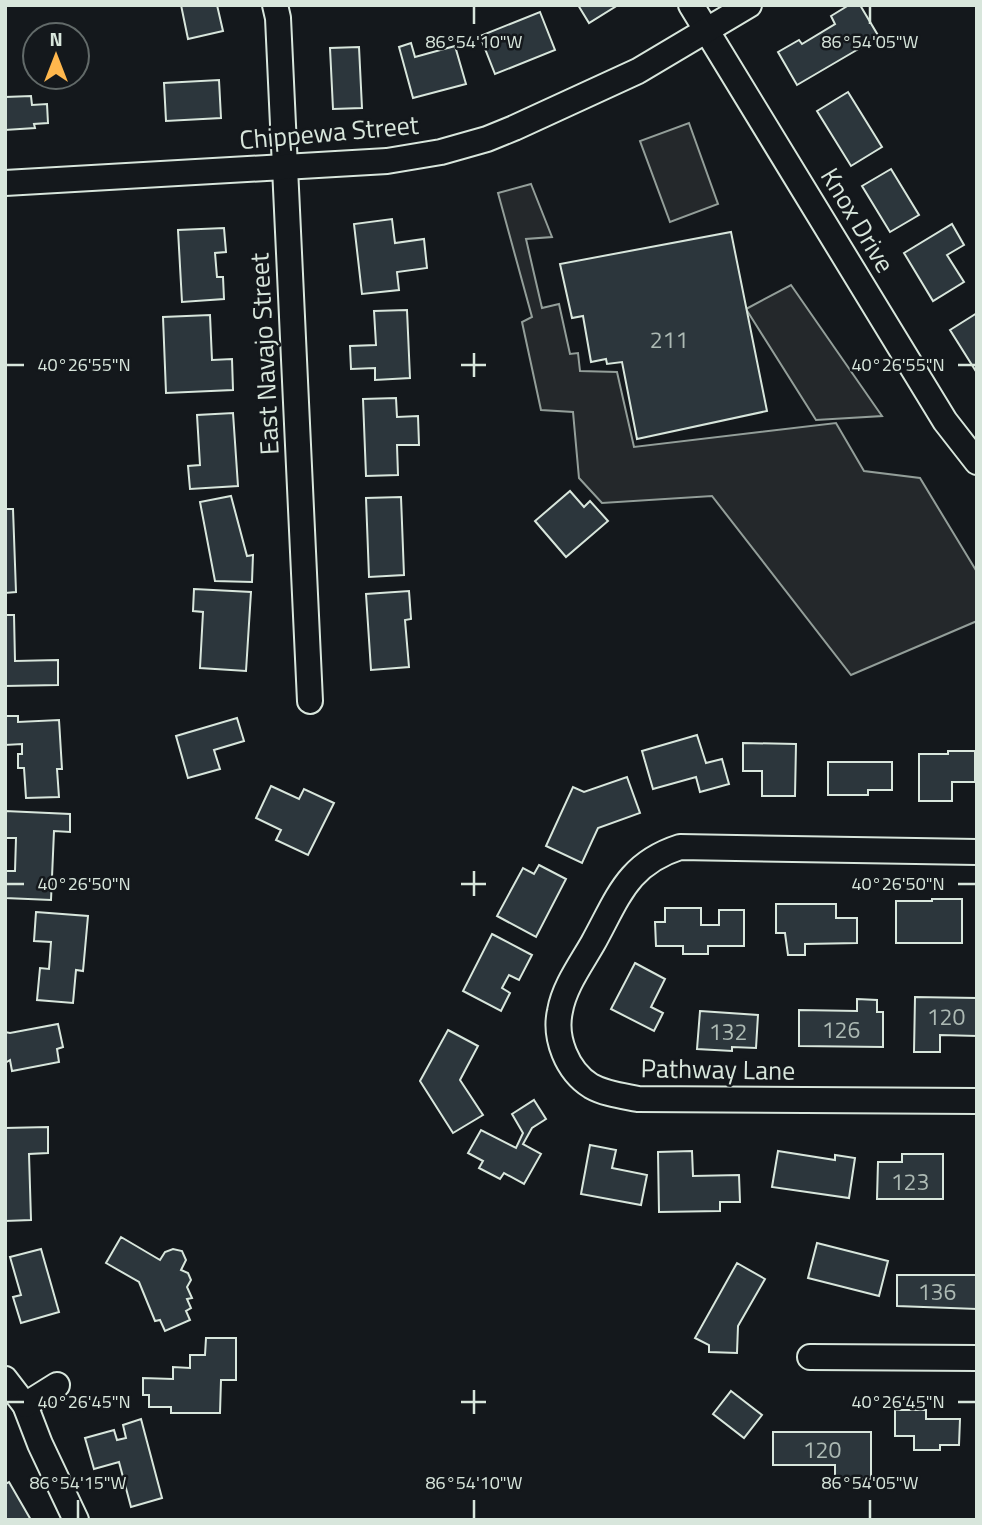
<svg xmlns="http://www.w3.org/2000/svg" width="982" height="1525" viewBox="0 0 982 1525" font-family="'Titillium Web',sans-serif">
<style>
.parking{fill:#24282b;stroke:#939e99;stroke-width:2}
.building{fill:#2c363c;stroke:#d8e6dc;stroke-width:2}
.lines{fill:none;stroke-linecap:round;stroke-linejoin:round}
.minor-casing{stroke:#d8e6dc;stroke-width:28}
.minor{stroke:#14181c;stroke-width:24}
.ticks{fill:none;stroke:#d8e6dc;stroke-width:2.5}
.labels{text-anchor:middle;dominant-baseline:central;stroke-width:5;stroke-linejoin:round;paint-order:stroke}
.number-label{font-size:23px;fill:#adbab4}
.street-label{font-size:26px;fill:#d8e6dc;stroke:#14181c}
.ticks-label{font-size:18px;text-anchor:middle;fill:#d8e6dc;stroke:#14181c;stroke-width:5;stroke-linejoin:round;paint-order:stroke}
</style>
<rect width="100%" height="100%" fill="#14181c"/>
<g class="parking">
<polygon points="689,123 718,204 670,222 640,141"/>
<polygon points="531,184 552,237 526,239 542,308 559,304 570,354 578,353 580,371 617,372 634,447 836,423 864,471 920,478 977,572 977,621 851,675 712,496 602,503 579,478 573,412 541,410 522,322 532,317 498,193"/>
<polygon points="791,285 882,416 816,420 746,309"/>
</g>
<g class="building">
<polygon points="181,5 217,5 223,31 188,39"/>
<polygon points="578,5 618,5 589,23"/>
<polygon points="849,5 860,5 879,37 797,85 778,52 799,40 802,44 835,24 831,16"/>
<polygon points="540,12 555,50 495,74 480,36"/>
<polygon points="411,43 415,57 455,46 466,84 413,98 399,47"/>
<polygon points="359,47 362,108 333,109 330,48"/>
<polygon points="219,80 221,118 166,121 164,83"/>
<polygon points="848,92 882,147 851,166 817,111"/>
<polygon points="31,96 32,105 47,104 48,123 34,124 35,128 5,130 5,97"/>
<polygon points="891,169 919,215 890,232 862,186"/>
<polygon points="392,219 395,243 424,239 427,268 397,272 399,290 362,294 354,224"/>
<polygon points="952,224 964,245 947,255 964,282 933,301 904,253"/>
<polygon points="224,228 226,252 215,253 217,277 223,277 224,299 182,302 178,230"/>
<polygon points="731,232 767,411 637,439 622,362 607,364 606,359 591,362 583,316 572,318 560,264"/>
<polygon points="407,310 410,378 375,380 375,368 351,369 350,346 376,345 374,311"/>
<polygon points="977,313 977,373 950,330"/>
<polygon points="210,315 212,360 232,359 233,390 166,393 163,317"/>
<polygon points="396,398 397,417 418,416 419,445 397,445 398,475 366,476 363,399"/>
<polygon points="233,413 238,486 190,489 188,466 200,465 197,415"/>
<polygon points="570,491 584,507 590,501 608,521 566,557 535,521"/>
<polygon points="231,496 247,556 253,555 252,582 215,581 200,502"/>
<polygon points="401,497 404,575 369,577 366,498"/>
<polygon points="5,509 13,509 16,592 5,593"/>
<polygon points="194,589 251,592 246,671 200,668 203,612 193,611"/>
<polygon points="409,591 411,619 405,620 409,667 371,670 366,594"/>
<polygon points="5,615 14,615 15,661 58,660 58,685 5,686"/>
<polygon points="5,716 18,716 18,722 59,720 62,769 57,769 59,797 26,798 24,768 18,768 18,754 22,754 22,744 5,745"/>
<polygon points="237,718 244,741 214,750 220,769 188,778 176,736"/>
<polygon points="697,735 706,763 722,759 729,784 700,792 696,777 653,789 642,751"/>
<polygon points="743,743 796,744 795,796 762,796 762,771 743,771"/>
<polygon points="948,751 975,751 975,782 952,782 952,801 919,801 919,754 948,754"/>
<polygon points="828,762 892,762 892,790 868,790 868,795 828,795"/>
<polygon points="627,777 640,813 598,828 582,863 546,846 573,787 584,792"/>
<polygon points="271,786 299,799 304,789 334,803 308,855 276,840 281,830 256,818"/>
<polygon points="5,811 70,814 70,832 54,831 51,900 5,898 5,871 15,871 16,838 5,838"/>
<polygon points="539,865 566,879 536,937 497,916 523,868 534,874"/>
<polygon points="932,899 962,899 962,943 896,943 896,901 932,901"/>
<polygon points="776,904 836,904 836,918 857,918 857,943 805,944 805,955 788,955 785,933 776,933"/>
<polygon points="665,908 701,908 701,925 719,925 719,910 744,910 744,946 708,946 708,954 683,954 683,946 656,946 655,922 665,922"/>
<polygon points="36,912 88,916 83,971 76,970 73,1003 37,1000 40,968 49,969 51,942 34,941"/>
<polygon points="492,934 532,955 519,980 509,975 502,988 510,993 501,1011 463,991"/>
<polygon points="635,963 665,979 651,1007 663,1013 654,1031 611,1009"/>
<polygon points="915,997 977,998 977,1036 940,1035 940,1052 914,1052"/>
<polygon points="857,999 877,1000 877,1012 883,1012 883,1047 799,1046 799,1010 857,1011"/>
<polygon points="700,1011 758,1015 756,1048 732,1047 732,1051 697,1049"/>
<polygon points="58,1024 63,1047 57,1049 59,1062 12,1071 10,1060 5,1063 5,1032 10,1033"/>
<polygon points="448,1030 478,1046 460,1080 483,1115 453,1133 420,1081"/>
<polygon points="534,1100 546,1119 532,1128 523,1144 541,1154 524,1184 504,1173 500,1179 479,1168 483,1161 468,1153 481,1130 516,1148 523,1133 512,1114"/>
<polygon points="48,1127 48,1153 29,1154 31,1220 5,1221 5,1128"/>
<polygon points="590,1145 616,1150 612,1168 647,1175 641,1205 581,1194"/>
<polygon points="692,1151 693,1176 739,1175 740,1202 720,1202 720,1211 659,1212 658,1152"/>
<polygon points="778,1151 835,1160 835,1155 855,1158 849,1198 772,1187"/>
<polygon points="902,1154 943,1154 943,1199 877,1199 878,1162 902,1162"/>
<polygon points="121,1237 160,1260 165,1252 173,1249 182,1251 186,1260 181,1270 188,1273 191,1280 187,1287 192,1298 187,1299 191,1308 186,1311 190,1320 165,1331 160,1320 155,1321 139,1282 106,1263"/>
<polygon points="817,1243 888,1261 879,1296 808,1278"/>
<polygon points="41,1249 59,1312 21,1323 13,1297 21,1295 10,1257"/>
<polygon points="737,1263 765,1279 738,1326 737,1353 709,1352 709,1345 695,1338"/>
<polygon points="897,1275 977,1275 977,1309 897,1306"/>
<polygon points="206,1338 236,1338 236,1380 221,1380 220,1413 171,1413 171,1407 149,1407 149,1395 143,1395 143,1378 173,1379 173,1367 190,1368 190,1355 205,1355"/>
<polygon points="731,1391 762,1415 744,1438 713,1414"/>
<polygon points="895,1410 926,1410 926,1419 960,1419 959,1445 940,1445 940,1450 914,1450 914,1436 895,1436"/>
<polygon points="141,1419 162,1498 131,1507 119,1462 94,1469 85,1438 114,1430 117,1440 126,1438 123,1425"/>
<polygon points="773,1432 871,1432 871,1479 835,1479 835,1465 773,1465"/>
<polygon points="9,1482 31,1520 5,1520 5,1484"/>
</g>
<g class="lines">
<defs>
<g id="minor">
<polyline points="275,5 278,18 310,701"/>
<polyline points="691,5 945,421 977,462"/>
<polyline points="5,183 387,161 441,152 487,139 514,128 638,71 749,5"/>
<path d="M977 852 680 847C627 864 618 898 593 943 581 964 564 987 560 1011 554 1038 567 1071 591 1086 605 1094 623 1096 638 1099L977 1101"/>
<polyline points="810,1357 977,1358"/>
<polyline points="5,1379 25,1405 40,1444 76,1520"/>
<polyline points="25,1405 57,1385"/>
</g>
</defs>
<use href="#minor" class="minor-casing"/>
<use href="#minor" class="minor"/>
</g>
<path class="ticks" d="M474 7V24M870 7V24M474 353V377M7 365H24M461 365H486M958 365H975M474 871V896M7 884H24M461 884H486M958 884H975M474 1390V1414M7 1402H24M461 1402H486M958 1402H975M78 1500V1518M474 1500V1518M870 1500V1518"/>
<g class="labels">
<g class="number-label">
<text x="669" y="339">211</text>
<text x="946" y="1016">120</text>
<text x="841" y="1029">126</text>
<text x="728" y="1031">132</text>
<text x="910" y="1181">123</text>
<text x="937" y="1291">136</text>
<text x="822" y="1449">120</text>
</g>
<g class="street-label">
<text transform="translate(329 132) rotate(-5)">Chippewa Street</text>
<text transform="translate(858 220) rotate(59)">Knox Drive</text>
<text transform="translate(264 354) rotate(-93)">East Navajo Street</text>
<text transform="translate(718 1069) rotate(1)">Pathway Lane</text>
</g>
</g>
<g class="ticks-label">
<text x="474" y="48">86°54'10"W</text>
<text x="870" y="48">86°54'05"W</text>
<text x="84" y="371">40°26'55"N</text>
<text x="898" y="371">40°26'55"N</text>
<text x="84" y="890">40°26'50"N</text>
<text x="898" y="890">40°26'50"N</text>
<text x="84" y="1408">40°26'45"N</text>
<text x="898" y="1408">40°26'45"N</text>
<text x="78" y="1489">86°54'15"W</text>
<text x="474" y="1489">86°54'10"W</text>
<text x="870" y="1489">86°54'05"W</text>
</g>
<rect width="982" height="1525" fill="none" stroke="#d8e6dc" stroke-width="14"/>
<g transform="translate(56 56)"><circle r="33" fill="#14181c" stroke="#626a69" stroke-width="2"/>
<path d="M0-5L12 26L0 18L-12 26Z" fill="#ffb74d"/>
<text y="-10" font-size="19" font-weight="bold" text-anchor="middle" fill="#d8e6dc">N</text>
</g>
</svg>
